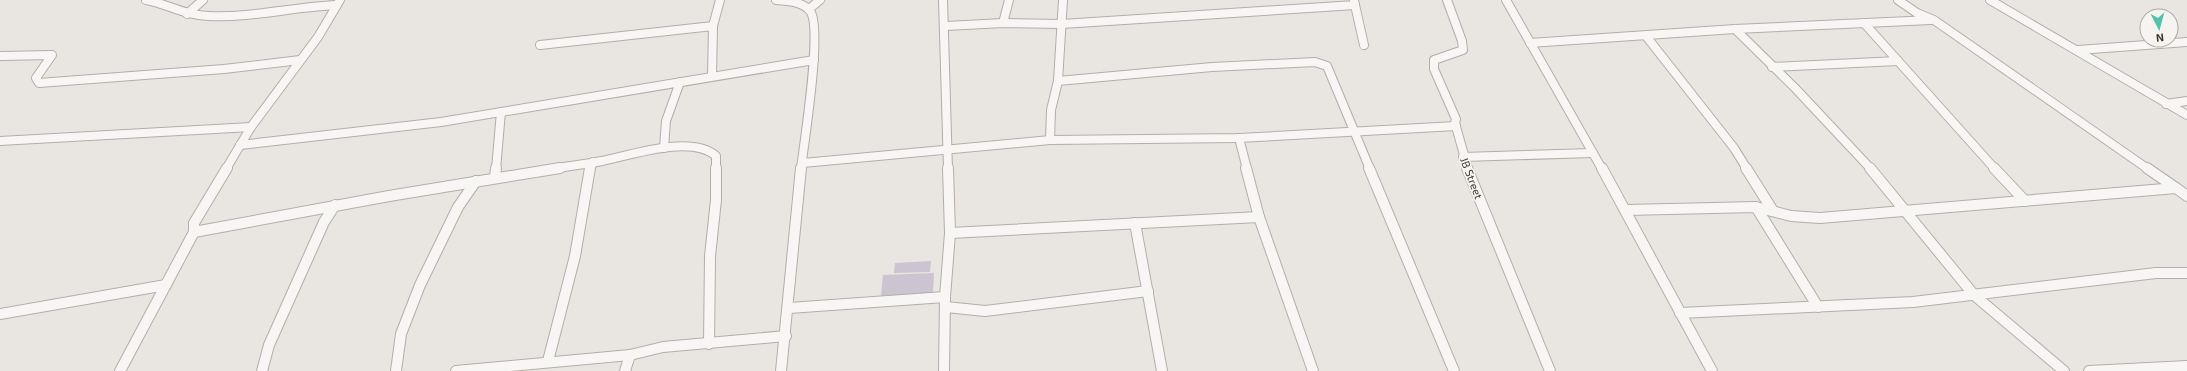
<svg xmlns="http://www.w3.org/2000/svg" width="2187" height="371" viewBox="0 0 2187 371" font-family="'Exo 2',sans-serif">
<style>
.green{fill:#cdc4d2}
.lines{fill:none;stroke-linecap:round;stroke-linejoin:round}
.minor-far1-casing{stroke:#b3aea7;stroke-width:10}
.minor-casing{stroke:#b3aea7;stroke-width:12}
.minor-far1{stroke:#f8f6f4;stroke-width:8}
.minor{stroke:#f8f6f4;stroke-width:10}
.labels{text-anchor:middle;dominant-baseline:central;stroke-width:3.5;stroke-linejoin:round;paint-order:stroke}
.street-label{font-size:11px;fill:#3f372b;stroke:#f6f4f1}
</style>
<rect width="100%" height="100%" fill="#e9e6e2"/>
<g class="green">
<polygon points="931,261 930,272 894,273 895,263"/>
<polygon points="934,273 933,293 881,296 883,275"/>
</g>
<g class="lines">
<defs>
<g id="minor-far1">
<path d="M146 0C168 4 183 15 208 16 251 18 293 7 336 5"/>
<path d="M776 0C787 1 802 1 810 11 823 27 804 142 801 169"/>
<polyline points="943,0 948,169"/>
<polyline points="1447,0 1462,41 1463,50 1434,60 1434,69 1456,119 1455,123 1468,169"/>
<polyline points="1506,0 1602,169"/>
<polyline points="1898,0 1917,13 1934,20 2148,169"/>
<polyline points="1990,0 2187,115"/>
<polyline points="1355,5 1364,45"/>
<polyline points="809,9 820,0"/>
<polyline points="187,14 203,0"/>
<polyline points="1003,23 1009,0"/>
<polyline points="1864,23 1995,169"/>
<polyline points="946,26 1003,23 1062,24 1355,5 1354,0"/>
<polyline points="1735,29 1795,88 1871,169"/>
<polyline points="1646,36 1734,148 1747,169"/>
<polyline points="1530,43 1735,29 1931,20"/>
<polyline points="540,45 713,26 720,0"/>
<polyline points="2078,50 2187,42"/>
<polyline points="0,56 52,55 36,78 39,83 224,69 300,60"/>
<polyline points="1772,67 1898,61"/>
<polyline points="712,76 713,26"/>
<polyline points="1058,81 1212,67 1315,62 1327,66 1370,169"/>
<polyline points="2166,104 2187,101"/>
<polyline points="1239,138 1247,169"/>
<polyline points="1050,140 1051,110 1058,81 1063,0"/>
<polyline points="0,141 251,127"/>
<polyline points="240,145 441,122 814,60"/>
<polyline points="664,148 666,121 680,82"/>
<polyline points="1463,157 1593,153"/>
<polyline points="803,163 1050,140 1239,138 1456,126"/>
<polyline points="226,169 251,127 318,37 340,0"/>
<polyline points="496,169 501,112"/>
<path d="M553 169C570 166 586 164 602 161 631 155 692 134 716 156V169"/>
<polyline points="590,169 593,162"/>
</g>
<g id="minor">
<polyline points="1246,168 1259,217 1313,371"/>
<polyline points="1369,168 1454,371"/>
<polyline points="1467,168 1550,371"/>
<polyline points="1602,168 1712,371"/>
<polyline points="1746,168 1773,211"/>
<polyline points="1870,168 1974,295 2064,371"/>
<polyline points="1994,168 2025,201"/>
<polyline points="495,177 496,168"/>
<polyline points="2176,188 2187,196"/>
<polyline points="1756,207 1818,307"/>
<polyline points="1626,210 1756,207 1791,216 1820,218 2176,188 2147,168"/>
<polyline points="1135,223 1162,371"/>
<polyline points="194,232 389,196 560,168"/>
<polyline points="950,233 1259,217"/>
<polyline points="946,307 985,311 1148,291"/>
<polyline points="789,308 945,297"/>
<polyline points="1680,313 1913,302 2156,273 2187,273"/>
<polyline points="0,314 166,285"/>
<polyline points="709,344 710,256 716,200 716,168"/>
<polyline points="548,361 575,256 590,168"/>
<polyline points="120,371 194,232 194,223 227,168"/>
<polyline points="262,371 269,345 324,222 335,205"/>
<polyline points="396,371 401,334 420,285 458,207 476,181"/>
<polyline points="456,371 630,355 663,347 786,336"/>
<polyline points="625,371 630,355"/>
<polyline points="781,371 801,168"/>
<polyline points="944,371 945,297 950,233 948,168"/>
<polyline points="2089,371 2187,366"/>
</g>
</defs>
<use href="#minor-far1" class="minor-far1-casing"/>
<use href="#minor" class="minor-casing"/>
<use href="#minor-far1" class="minor-far1"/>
<use href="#minor" class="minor"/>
</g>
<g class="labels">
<g class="street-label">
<text transform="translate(1472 178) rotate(69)">JB Street</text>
</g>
</g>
<g transform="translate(2159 28) rotate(174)"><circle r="19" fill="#f6f4f1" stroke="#ada8a2"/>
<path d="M0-3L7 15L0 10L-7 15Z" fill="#52c2ab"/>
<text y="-6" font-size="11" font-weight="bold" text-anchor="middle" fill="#3f372b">N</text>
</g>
</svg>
